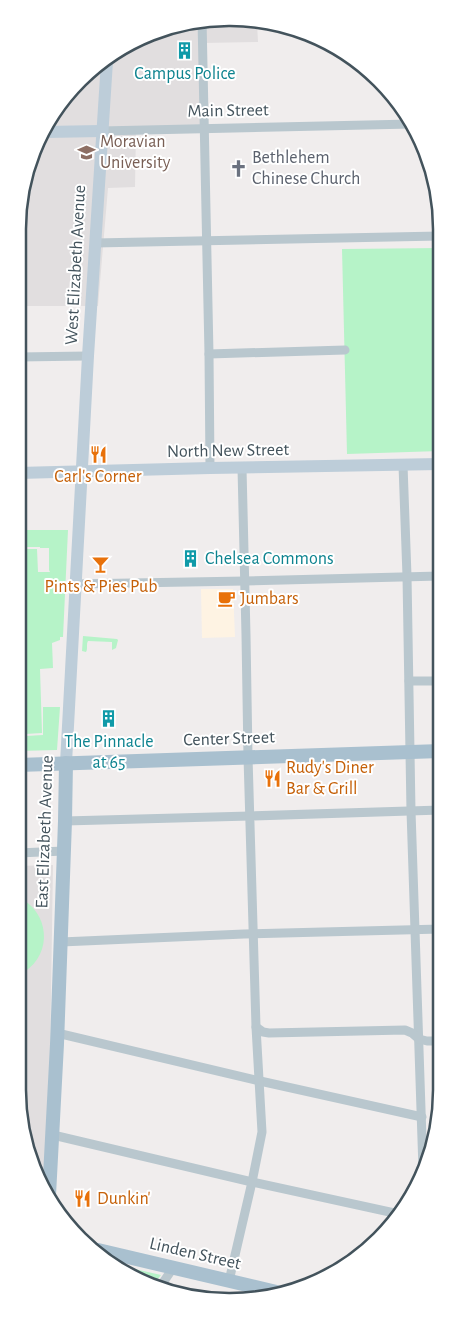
<svg xmlns="http://www.w3.org/2000/svg" width="459" height="1319" viewBox="0 0 459 1319" font-family="'Alegreya Sans',sans-serif">
<style>
.commercial{fill:#fef3e3}
.education{fill:#e1dedf}
.green{fill:#b6f3c8;fill-rule:evenodd}
.lines{fill:none;stroke-linecap:round;stroke-linejoin:round}
.street{stroke:#b9c7ce;stroke-width:9}
.secondary{stroke:#bdcdd9;stroke-width:12}
.primary{stroke:#a9c0cf;stroke-width:14}
.labels{text-anchor:middle;dominant-baseline:central;stroke-width:4;stroke-linejoin:round;paint-order:stroke}
.culture-label{font-size:18px;fill:#0d838f;stroke:#fff}
.street-label{font-size:18px;fill:#43535c;stroke:#fff}
.education-label{font-size:18px;fill:#785e54;stroke:#fff;text-anchor:start}
.worship-label{font-size:18px;fill:#5b616d;stroke:#fff;text-anchor:start}
.food-label{font-size:18px;fill:#c56008;stroke:#fff;text-anchor:start}
.rim{fill:none;stroke:#43535c;stroke-width:2.5}
</style>
<rect width="100%" height="100%" fill="#f0eded"/>
<polygon class="commercial" points="201,589 233,589 235,637 202,638"/>
<g class="education">
<polygon points="202,19 257,23 258,42 203,43 204,129 136,129 135,187 108,188 98,306 18,306 18,230 25,175 61,101 123,46"/>
<polygon points="53,865 48,1193 34,1170 18,1089 18,866"/>
</g>
<g class="green">
<polygon points="440,248 440,451 347,454 342,249"/>
<path d="M18 530H68L63 637H60V640L52 643 53 668 40 669 42 733 25 734 18 738ZM19 544 25 547H40V548H49V570L50 572H38L37 549H24Z"/>
<path d="M83 636 117 639 118 640 116 648 112 650V642L88 641C86 644 88 649 86 652L82 651Z"/>
<polygon points="43,707 60,707 57,750 18,751 18,741 26,736 43,735"/>
<path d="M18 897C49 911 54 953 24 972V978H18Z"/>
<polygon points="117,1265 161,1275 153,1285 135,1280"/>
</g>
<g class="lines">
<g class="street">
<polyline points="202,19 209,354 210,468"/>
<polyline points="101,131 412,124"/>
<polyline points="95,243 440,236"/>
<polyline points="209,354 345,350"/>
<polyline points="18,357 88,356"/>
<polyline points="403,465 407,576 411,811 423,1169"/>
<polyline points="75,584 245,581 440,576"/>
<polyline points="409,681 441,681"/>
<polyline points="65,821 250,816 441,810"/>
<polyline points="18,853 64,851"/>
<polyline points="61,942 244,934 441,929"/>
<polyline points="256,1027 263,1032 269,1033 405,1030 412,1033 419,1039 427,1041 441,1041"/>
<polyline points="57,1033 260,1081 422,1117"/>
<polyline points="53,1135 252,1182 399,1214"/>
<polyline points="229,1281 252,1182 262,1132 256,1027 248,757 246,635 242,468"/>
<polyline points="160,1287 173,1268"/>
</g>
<g class="secondary">
<polyline points="46,132 101,131"/>
<polyline points="18,473 210,468 440,464"/>
<polyline points="66,763 88,356 107,61"/>
</g>
<g class="primary">
<polyline points="18,765 441,751"/>
<polyline points="49,1195 57,1044 65,821 66,763"/>
<polyline points="98,1250 285,1294"/>
</g>
</g>
<defs>
<symbol id="building-bare" viewBox="-9 -9 18 18"><path d="M-4-6H4V6H1V3H-1V6H-4ZM-2.5-4.3h1.7v1.8h-1.7ZM.8-4.3h1.7v1.8H.8ZM-2.5-1h1.7V.8h-1.7ZM.8-1h1.7V.8H.8Z" fill="#0f9aa8" stroke="#fff" stroke-width="2.5" paint-order="stroke"/></symbol>
<symbol id="university-bare" viewBox="-9 -9 18 18"><path d="M0-5L7-2L0 1L-7-2ZM-4 1L0 2.5L4 1V4Q0 6-4 4Z" fill="#8d6e63" stroke="#fff" stroke-width="2.5" paint-order="stroke"/></symbol>
<symbol id="church-bare" viewBox="-9 -9 18 18"><path d="M-1.2-6h2.4v3.5h3.3v2.4h-3.3V6h-2.4V-.1h-3.3v-2.4h3.3Z" fill="#6b7280" stroke="#fff" stroke-width="2.5" paint-order="stroke"/></symbol>
<symbol id="restaurant-bare" viewBox="-9 -9 18 18"><path d="M-5-6h1v4h1v-4h1v4h1v-4h1v5L-1.5 .5V6h-2V.5L-5-1ZM5-6V6H3V1.5H1.5Q1.5-4 5-6Z" fill="#e8710a" stroke="#fff" stroke-width="2.5" paint-order="stroke"/></symbol>
<symbol id="bar-bare" viewBox="-9 -9 18 18"><path d="M-6-5H6L.8 .8V4.5H3.5V6h-7V4.5H-.8V.8Z" fill="#e8710a" stroke="#fff" stroke-width="2.5" paint-order="stroke"/></symbol>
<symbol id="cafe-bare" viewBox="-9 -9 18 18"><path d="M-5.5-4.5H6V0H3Q3 3.5 0 3.5H-2.5Q-5.5 3.5-5.5 0ZM3-3.2v2h1.7v-2ZM-6 4.5H4V6H-6Z" fill="#e8710a" stroke="#fff" stroke-width="2.5" paint-order="stroke"/></symbol>
</defs>
<g fill-rule="evenodd">
<use href="#building-bare" x="172" y="38" width="25" height="25"/>
<use href="#university-bare" x="74" y="140" width="25" height="25"/>
<use href="#church-bare" x="226" y="156" width="25" height="25"/>
<use href="#restaurant-bare" x="86" y="442" width="25" height="25"/>
<use href="#building-bare" x="178" y="546" width="25" height="25"/>
<use href="#bar-bare" x="88" y="552" width="25" height="25"/>
<use href="#cafe-bare" x="214" y="586" width="25" height="25"/>
<use href="#building-bare" x="96" y="706" width="25" height="25"/>
<use href="#restaurant-bare" x="260" y="766" width="25" height="25"/>
<use href="#restaurant-bare" x="70" y="1186" width="25" height="25"/>
</g>
<g class="labels">
<g class="culture-label">
<text x="185" y="74">Campus Police</text>
<text x="205" y="559" text-anchor="start">Chelsea Commons</text>
<text x="109" y="742">The Pinnacle<tspan x="109" dy="21">at 65</tspan></text>
</g>
<g class="street-label">
<text transform="translate(228 111) rotate(-1)">Main Street</text>
<text transform="translate(76 265) rotate(-87)">West Elizabeth Avenue</text>
<text transform="translate(228 451) rotate(-1)">North New Street</text>
<text transform="translate(229 739) rotate(-2)">Center Street</text>
<text transform="translate(45 832) rotate(-88)">East Elizabeth Avenue</text>
<text transform="translate(195 1254) rotate(13)">Linden Street</text>
</g>
<g class="education-label">
<text x="100" y="142">Moravian<tspan x="100" dy="21">University</tspan></text>
</g>
<g class="worship-label">
<text x="252" y="158">Bethlehem<tspan x="252" dy="21">Chinese Church</tspan></text>
</g>
<g class="food-label">
<text x="98" y="477" text-anchor="middle">Carl's Corner</text>
<text x="101" y="587" text-anchor="middle">Pints &amp; Pies Pub</text>
<text x="240" y="599">Jumbars</text>
<text x="286" y="768">Rudy's Diner<tspan x="286" dy="21">Bar &amp; Grill</tspan></text>
<text x="97" y="1199">Dunkin'</text>
</g>
</g>
<path d="M0 0H459V1319H0ZM229 26H230A203 203 0 0 1 433 229V1090A203 203 0 0 1 230 1293H229A203 203 0 0 1 26 1090V229A203 203 0 0 1 229 26Z" fill="#fff" fill-rule="evenodd"/>
<path class="rim" d="M229 26H230A203 203 0 0 1 433 229V1090A203 203 0 0 1 230 1293H229A203 203 0 0 1 26 1090V229A203 203 0 0 1 229 26Z"/>
</svg>
